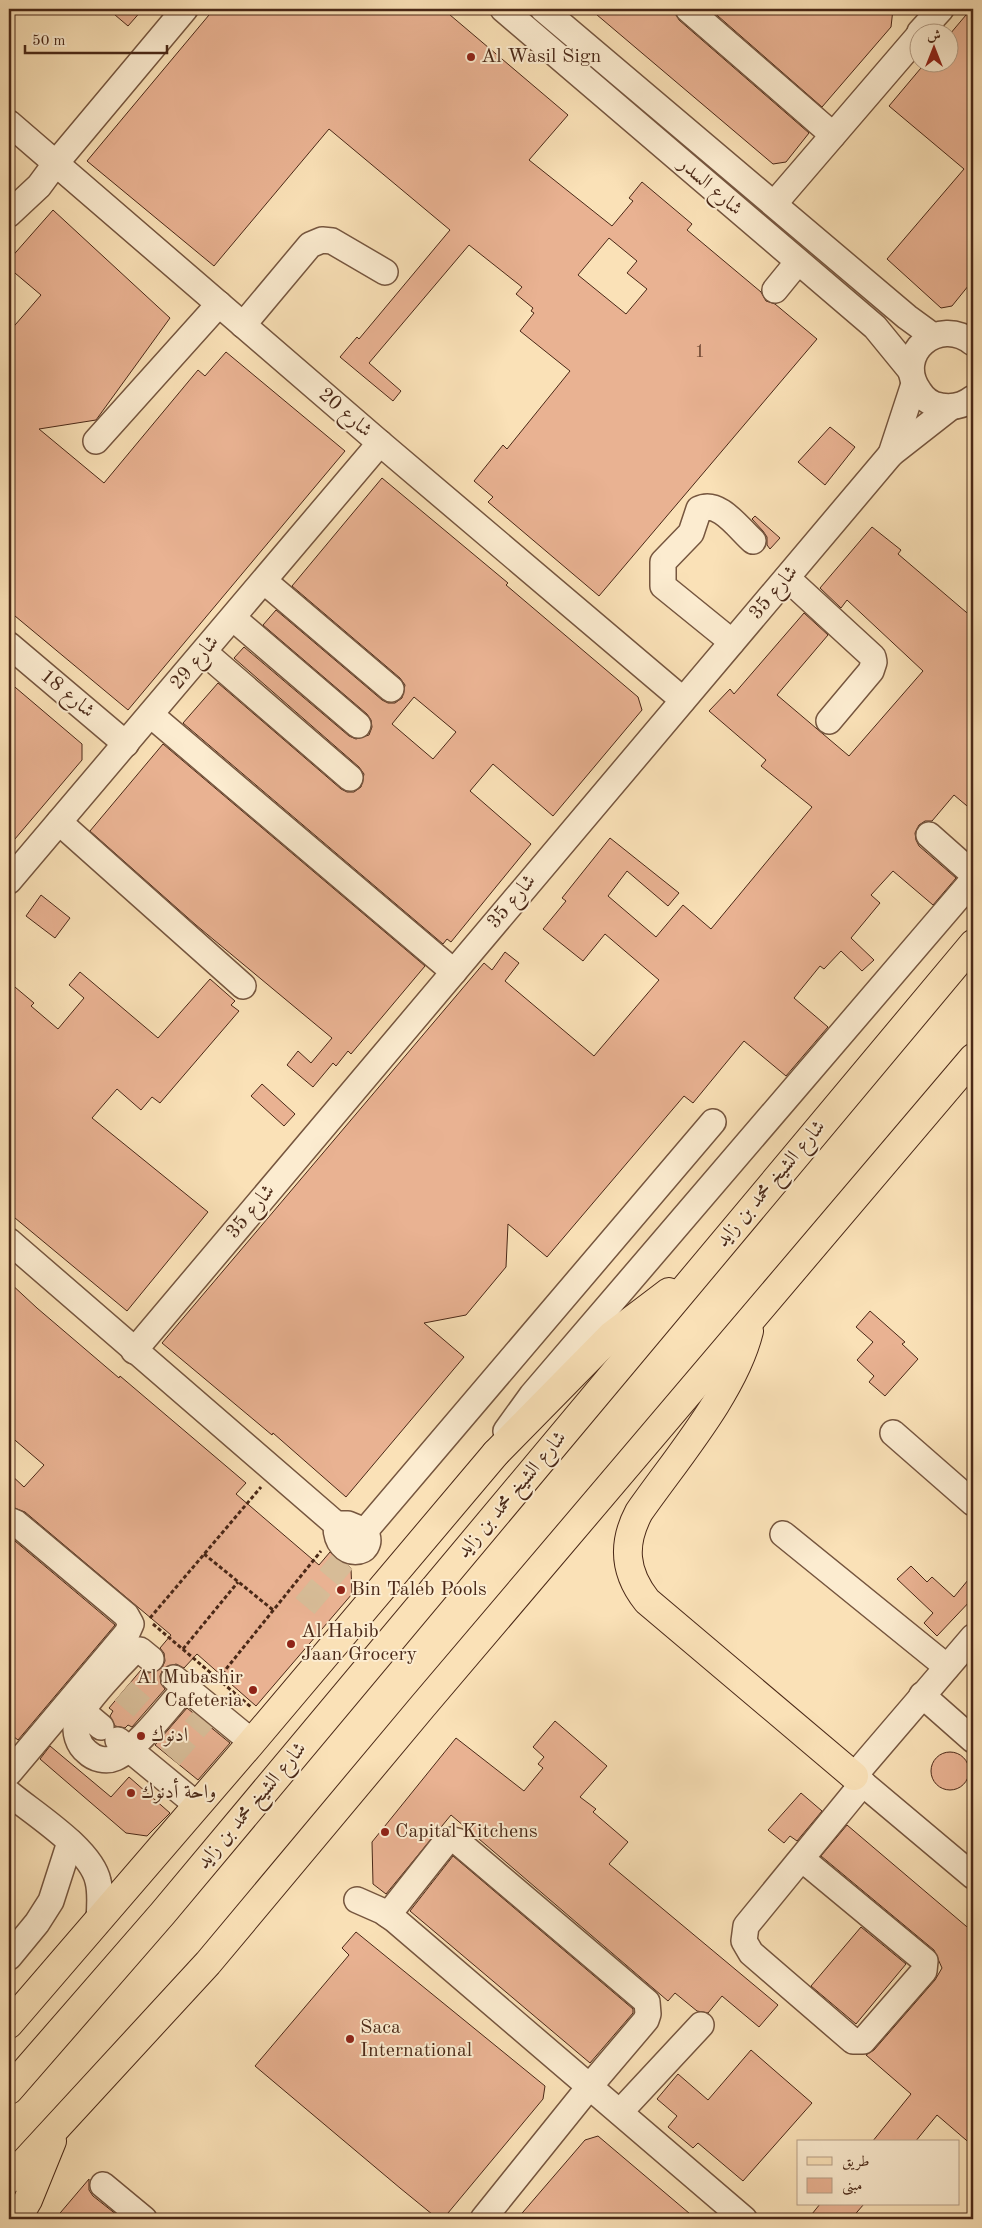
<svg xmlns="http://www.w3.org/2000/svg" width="982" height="2228" viewBox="0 0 982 2228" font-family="'Old Standard TT',Amiri,serif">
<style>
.building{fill:#e9b292;stroke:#4a2817;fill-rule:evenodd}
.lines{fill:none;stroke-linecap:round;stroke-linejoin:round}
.minor-tunnel{stroke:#d7bc97;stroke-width:25;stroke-dasharray:25 12;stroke-linecap:butt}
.minor-casing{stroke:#76563f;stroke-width:28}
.major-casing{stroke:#4a2817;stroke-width:30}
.highway-casing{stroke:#4a2817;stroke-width:30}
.path{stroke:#4a2817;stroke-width:3;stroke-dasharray:4 2.5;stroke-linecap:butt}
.minor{stroke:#fcecd0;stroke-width:25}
.major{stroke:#fae1b7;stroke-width:28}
.highway{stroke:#fae1b7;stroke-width:28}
.poi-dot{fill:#8f2418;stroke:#fcecd0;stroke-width:2}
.labels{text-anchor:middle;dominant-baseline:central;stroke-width:4;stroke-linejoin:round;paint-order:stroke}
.number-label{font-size:18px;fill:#724a36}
.poi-label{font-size:20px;fill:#4a2817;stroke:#fcecd0;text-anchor:start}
.street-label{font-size:20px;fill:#4a2817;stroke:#fcecd0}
</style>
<rect width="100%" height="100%" fill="#fae1b7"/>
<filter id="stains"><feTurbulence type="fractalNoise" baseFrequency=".004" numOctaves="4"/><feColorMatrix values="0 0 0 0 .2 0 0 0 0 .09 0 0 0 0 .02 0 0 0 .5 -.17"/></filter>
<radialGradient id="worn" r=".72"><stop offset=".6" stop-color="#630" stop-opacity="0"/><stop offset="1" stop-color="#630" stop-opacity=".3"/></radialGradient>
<g class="building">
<polygon points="108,9 143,9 128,26"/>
<path d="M214 9H443L568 115 529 160 612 226 633 201 629 198 642 182 692 224 687 230 761 292 766 301 775 304 817 339 599 596 488 502 493 497 474 481 503 445 507 449 570 371 520 331 534 313 531 311 533 308 516 294 522 287 469 245 369 363 401 391 393 401 340 357 357 337 359 339 450 230 329 129 214 266 87 161ZM609 238 637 261 627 273 647 289 626 314 578 275Z"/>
<polygon points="590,9 674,9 679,20 809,133 786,162 773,164"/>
<polygon points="710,9 893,9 891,27 822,107"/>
<polygon points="971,9 973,9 973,280 952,306 941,308 887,259 964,169 889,106 926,62 950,62 950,34"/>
<polygon points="53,210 170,318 96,420 39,429 104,483 198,370 205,376 226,352 345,451 128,710 9,611 9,332 41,295 9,268 9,260"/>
<polygon points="830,427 855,447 825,485 798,462"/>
<path d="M382 478 508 583 506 585 638 697 642 710 553 816 493 764 470 791 531 844 451 942 447 939 443 944 183 723 218 683 341 789 347 792H354L361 787 364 774 359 767 234 658 244 647 349 736 356 739 369 735 372 727 371 720 367 714 263 625 276 610 382 700 388 703H395L402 698 405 685 400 678 292 586ZM414 697 456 732 433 759 392 724Z"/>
<polygon points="755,516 780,538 770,549 767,545 767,537 763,531 752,519"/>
<polygon points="872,527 901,550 898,554 973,618 973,811 954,795 932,821 925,821 919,825 915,833 916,840 919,846 956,878 933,905 893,871 871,895 880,903 851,938 874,960 862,971 841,951 824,969 820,966 794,998 828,1027 786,1076 744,1041 693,1103 684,1096 547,1257 508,1224 506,1267 466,1315 424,1323 464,1357 346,1497 273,1433 272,1435 162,1343 484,963 492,970 505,952 519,963 505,981 594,1056 659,980 605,934 583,961 543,929 566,901 562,898 610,838 679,893 668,906 627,871 608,896 656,937 683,905 711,929 812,807 761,766 766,760 709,711 730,689 734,694 804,613 828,635 777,695 849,756 923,671 847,600 841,608 820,588"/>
<polygon points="9,682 82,744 82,760 9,846"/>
<polygon points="163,744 425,966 351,1054 348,1051 336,1066 333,1063 313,1087 287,1065 298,1051 311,1063 332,1038 196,925 90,831"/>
<polygon points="41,895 70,918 55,938 26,916"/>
<polygon points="80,972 158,1038 210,979 235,1001 231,1005 239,1011 160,1103 152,1097 141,1110 117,1089 92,1118 208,1212 127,1311 9,1213 9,982 34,1003 31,1006 58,1029 84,998 69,985"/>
<polygon points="262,1084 295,1114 284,1126 251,1096"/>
<polygon points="9,1282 37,1308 119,1378 120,1376 246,1483 236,1494 319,1565 330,1552 351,1568 352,1594 256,1706 197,1654 184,1668 176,1664 163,1669 160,1676 161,1684 165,1689 132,1727 128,1725 125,1728 115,1726 110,1716 113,1711 109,1708 141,1670 149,1673 162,1668 165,1661 164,1653 160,1648 171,1635 25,1512 9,1506 9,1473 24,1487 44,1465 9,1435"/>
<polygon points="870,1311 905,1342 902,1344 918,1359 885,1396 869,1382 874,1376 857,1360 873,1342 856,1327"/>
<polygon points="9,1536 115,1625 18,1740 9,1733"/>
<polygon points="911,1566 927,1582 932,1577 954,1597 973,1574 973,1598 937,1636 924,1623 933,1613 897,1579"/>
<polygon points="187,1708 230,1743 198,1780 155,1745"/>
<polygon points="555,1721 607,1766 580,1797 596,1809 593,1812 628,1842 609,1864 778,2005 759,2027 722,1996 708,2013 697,2011 675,1993 668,2001 451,1815 386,1894 373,1884 372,1842 456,1738 524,1791 543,1768 538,1764 544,1757 533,1747"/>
<polygon points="50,1746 111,1797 129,1777 170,1813 147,1836 126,1833 40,1759"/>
<circle cx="950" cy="1771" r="19"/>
<polygon points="801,1793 822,1811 797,1841 790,1836 784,1843 768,1830"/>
<polygon points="847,1825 973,1932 973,2146 937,2115 915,2142 872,2142 911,2094 866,2055 874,2050 935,1980 942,1968 934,1950 821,1856"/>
<polygon points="453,1856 633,2009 633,2013 590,2063 410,1911"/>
<polygon points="861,1927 906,1964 856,2024 811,1986"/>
<polygon points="356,1932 545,2086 543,2099 443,2219 438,2219 400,2188 255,2066 349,1955 342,1948"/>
<polygon points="751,2050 812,2103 743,2181 698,2143 693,2148 668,2127 677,2116 657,2099 678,2074 708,2100"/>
<polygon points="598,2136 696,2219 517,2219 585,2140"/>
<polygon points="89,2179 89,2190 93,2196 122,2219 55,2219"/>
<polygon points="820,2204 864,2204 851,2219 808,2219"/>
</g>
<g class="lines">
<g class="minor-tunnel">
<polyline points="305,1606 343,1561"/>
<polyline points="123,1691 147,1712"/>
<polyline points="170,1757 205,1717"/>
</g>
<defs>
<g id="minor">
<polyline points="503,9 875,327 911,371"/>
<polyline points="543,9 907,317 933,336"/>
<polyline points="688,9 833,135"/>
<polyline points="920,32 941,9"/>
<polyline points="9,123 380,443 683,700"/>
<polyline points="774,204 920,34"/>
<polyline points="9,214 39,186 56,163 185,9"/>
<polyline points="775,290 797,263"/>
<polyline points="243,325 310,245 322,240 332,241 385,272"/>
<path d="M973 343C939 315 893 354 919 391 924 399 932 405 941 406 953 408 963 406 973 398"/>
<polyline points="96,441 219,304"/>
<polyline points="891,454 914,384"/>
<polyline points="787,578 873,657 874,662 871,671 829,721"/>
<polyline points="264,581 391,689"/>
<polyline points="233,618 358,725"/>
<path d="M732 642 663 586V562L691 533 699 509C719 499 739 529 753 541"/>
<polyline points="9,645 126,744"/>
<polyline points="204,652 350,778"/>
<polyline points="151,715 454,972"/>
<polyline points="59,822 243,986"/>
<polyline points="929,835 973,874"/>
<polyline points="9,881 380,443"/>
<path d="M9 1241 336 1524H348L365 1531C379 1556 335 1563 336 1524"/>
<polyline points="134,1351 891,454 951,407"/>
<polyline points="506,1431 532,1395 973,880"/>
<polyline points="893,1433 973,1503"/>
<polyline points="9,1520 16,1523 126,1615 131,1624 127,1633 9,1773"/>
<polyline points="365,1531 713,1122"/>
<polyline points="783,1534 947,1667"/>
<polyline points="973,1637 854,1776 973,1876"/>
<path d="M151 1659 140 1650H135C122 1663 82 1705 77 1721 74 1732 78 1745 87 1752 94 1759 106 1762 115 1758 138 1748 169 1706 186 1687"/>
<polyline points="174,1678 252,1742"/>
<polyline points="922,1695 973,1740"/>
<polyline points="82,1711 101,1727"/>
<polyline points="118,1740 197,1805"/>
<path d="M9 1793C34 1814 91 1849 98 1881 101 1893 100 1906 99 1919"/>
<polyline points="802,1859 925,1961 924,1971 863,2041 853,2041 751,1953 744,1941 746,1926 863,1783"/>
<polyline points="357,1900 382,1911 395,1920 744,2219"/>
<polyline points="388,1915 445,1843 452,1840 457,1841 647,2002 648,2014 646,2020 590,2086 483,2219"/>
<polyline points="9,1957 37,1923 51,1901 70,1842"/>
<polyline points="620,2112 701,2025"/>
<polyline points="103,2185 144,2219"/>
</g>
<polyline id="major" points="9,2024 252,1742 496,1453"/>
<g id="highway">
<path d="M749 1331C734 1392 676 1459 639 1512 622 1544 624 1572 647 1601L854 1776"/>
<polyline points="496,1453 611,1336 669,1292"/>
<polyline points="9,2090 163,1913 973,944"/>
<polyline points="9,2179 208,1963 422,1707 973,1058"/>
<polyline points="17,2219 28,2200 52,2141"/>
</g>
</defs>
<use href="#minor" class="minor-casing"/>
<use href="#major" class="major-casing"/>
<use href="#highway" class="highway-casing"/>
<g class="path">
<polyline points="204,1554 273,1610"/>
<polyline points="150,1618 261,1487"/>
<polyline points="153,1624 251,1707"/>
<polyline points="183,1649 238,1582"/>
<polyline points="218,1679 321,1551"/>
</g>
<use href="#minor" class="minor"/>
<use href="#major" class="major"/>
<use href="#highway" class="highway"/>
</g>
<g class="poi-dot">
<circle cx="471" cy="57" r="5"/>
<circle cx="341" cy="1590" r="5"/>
<circle cx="291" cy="1644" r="5"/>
<circle cx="253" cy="1690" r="5"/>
<circle cx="141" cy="1736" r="5"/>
<circle cx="131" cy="1793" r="5"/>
<circle cx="385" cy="1832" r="5"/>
<circle cx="350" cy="2039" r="5"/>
</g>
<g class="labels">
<g class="number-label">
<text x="700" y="352">1</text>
</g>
<g class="poi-label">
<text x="481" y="57">Al Wasil Sign</text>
<text x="351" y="1590">Bin Taleb Pools</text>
<text x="301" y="1632">Al Habib<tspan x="301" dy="23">Jaan Grocery</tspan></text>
<text x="243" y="1678" text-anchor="end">Al Mubashir<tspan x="243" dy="23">Cafeteria</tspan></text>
<text x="151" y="1736">ادنوك</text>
<text x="141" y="1793">واحة أدنوك</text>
<text x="395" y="1832">Capital Kitchens</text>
<text x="360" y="2028">Saca<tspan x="360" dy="23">International</tspan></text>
</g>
<g class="street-label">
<text transform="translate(710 187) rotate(41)">شارع السدر</text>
<text transform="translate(345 413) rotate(41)">شارع 20</text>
<text transform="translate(774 593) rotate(-50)">شارع 35</text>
<text transform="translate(195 663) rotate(-50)">شارع 29</text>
<text transform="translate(67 694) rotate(40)">شارع 18</text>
<text transform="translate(512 902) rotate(-50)">شارع 35</text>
<text transform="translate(771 1184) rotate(-50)">شارع الشيخ محمد بن زايد</text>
<text transform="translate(251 1212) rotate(-50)">شارع 35</text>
<text transform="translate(512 1495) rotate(-50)">شارع الشيخ محمد بن زايد</text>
<text transform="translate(252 1806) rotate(-50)">شارع الشيخ محمد بن زايد</text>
</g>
</g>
<rect width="982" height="2228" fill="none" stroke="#fae1b7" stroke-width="30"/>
<rect x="10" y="10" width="962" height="2208" fill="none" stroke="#4a2817" stroke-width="2.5"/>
<rect x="15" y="15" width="952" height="2198" fill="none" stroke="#4a2817"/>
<rect x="797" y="2140" width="162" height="65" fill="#fcecd0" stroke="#b59e86"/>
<rect x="807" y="2157" width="25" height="8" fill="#fae1b7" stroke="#b59e86"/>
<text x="842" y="2166" font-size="15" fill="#4a2817">طريق</text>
<rect x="807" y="2178" width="25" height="15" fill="#e9b292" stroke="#b59e86"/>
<text x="842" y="2190" font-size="15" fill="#4a2817">مبنى</text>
<g transform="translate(934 48)"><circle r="24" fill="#fcecd0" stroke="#b59e86"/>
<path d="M0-4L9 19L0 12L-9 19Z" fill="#8f2418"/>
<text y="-8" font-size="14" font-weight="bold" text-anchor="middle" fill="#4a2817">ش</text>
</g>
<path d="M25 45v8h142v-8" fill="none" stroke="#4a2817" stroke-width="2.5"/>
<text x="32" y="45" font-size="15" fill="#4a2817" stroke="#fcecd0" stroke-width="4" paint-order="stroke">50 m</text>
<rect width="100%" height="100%" filter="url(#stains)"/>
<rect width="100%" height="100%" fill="url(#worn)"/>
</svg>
